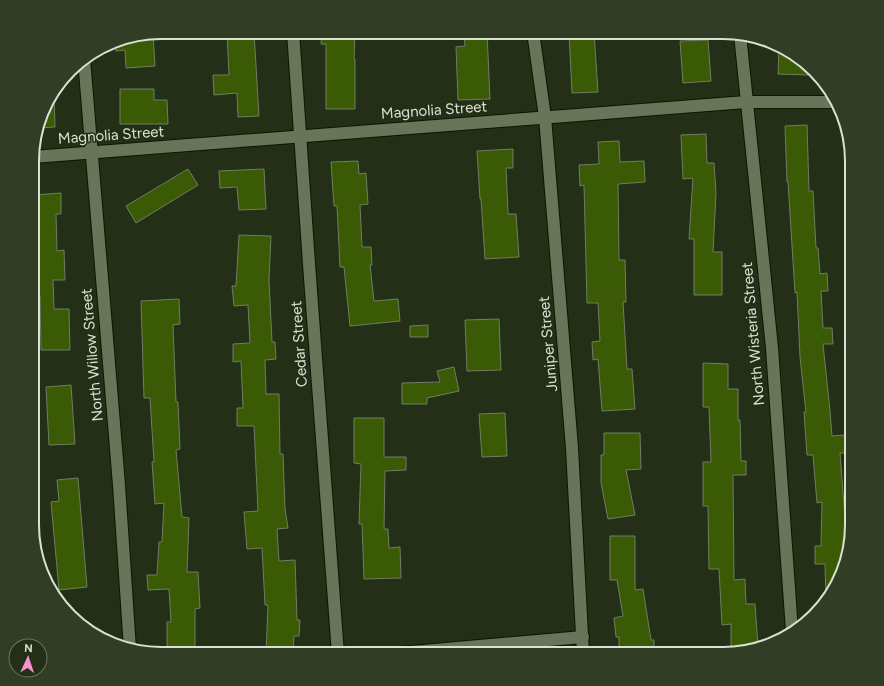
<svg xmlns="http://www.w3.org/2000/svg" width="884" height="686" viewBox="0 0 884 686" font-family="Figtree,sans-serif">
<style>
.building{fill:#3a5a05;stroke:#707e62}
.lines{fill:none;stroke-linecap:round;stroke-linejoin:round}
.minor-casing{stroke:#0c1701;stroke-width:14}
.minor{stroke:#677559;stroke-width:12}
.labels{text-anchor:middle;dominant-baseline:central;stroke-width:3;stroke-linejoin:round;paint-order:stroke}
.street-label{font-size:15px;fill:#d9e1d2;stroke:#232f16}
.rim{fill:none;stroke:#d9e1d2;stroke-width:2}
</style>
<rect width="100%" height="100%" fill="#232f16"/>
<g class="building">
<polygon points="227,32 254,32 259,116 238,117 237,93 214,95 213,75 229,75"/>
<polygon points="322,32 355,32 354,59 355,59 355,109 326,109 326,44 321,44"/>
<polygon points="464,32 487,32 490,99 458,100 456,47 465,46"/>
<polygon points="569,32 594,32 598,92 572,93"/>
<polygon points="153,33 155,66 126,68 125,50 116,51 115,41 119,39"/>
<polygon points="708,40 711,81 683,83 680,41"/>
<polygon points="779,46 808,64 808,75 778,74"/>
<polygon points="120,89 154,89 154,100 167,100 168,124 120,124"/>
<polygon points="54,91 55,127 39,128 49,96"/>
<polygon points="807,125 809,191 813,191 816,248 818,248 820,274 827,273 828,291 821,291 823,328 832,328 833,344 823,344 830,411 832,436 845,435 846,453 840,453 845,518 850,519 849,545 842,574 826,601 825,564 815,564 815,546 821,546 822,502 817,503 813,455 807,455 804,412 806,412 800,357 797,292 795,293 788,182 787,182 785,126"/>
<polygon points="706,134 707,163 714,163 716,193 713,252 722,252 722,295 694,295 694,239 689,239 693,178 683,179 681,135"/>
<polygon points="619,141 620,162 644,161 645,182 618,184 619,260 625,260 626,302 623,302 627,369 632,369 635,409 602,411 598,359 593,360 592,342 600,341 598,303 587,303 584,185 580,186 579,165 599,164 598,142"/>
<polygon points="513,149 513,168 506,168 508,214 516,214 519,257 485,259 481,199 480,199 477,151"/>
<polygon points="358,161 359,174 366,173 368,204 360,205 362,247 371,247 372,265 370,265 374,301 398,299 400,321 350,326 344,267 340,267 337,206 334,206 331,162"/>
<polygon points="188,169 198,185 136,223 126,206"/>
<polygon points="264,169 266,209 239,210 237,187 220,188 219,171"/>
<polygon points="61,193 61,214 56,214 57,251 64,250 65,280 53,280 54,309 69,309 70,350 41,350 40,296 34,296 33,195"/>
<polygon points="239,235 271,236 269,280 272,342 275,342 276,359 265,360 266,394 279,394 280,454 283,454 285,509 288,528 277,529 279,561 295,560 297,620 300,620 299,636 294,636 293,654 266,654 268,605 265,605 262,548 247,549 244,512 258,511 254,426 237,426 237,408 243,408 241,361 233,362 233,344 250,343 248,305 234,306 232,286 236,286"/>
<polygon points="179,299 180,324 173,325 176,402 178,402 180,449 176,450 182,517 189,518 187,572 198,572 200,608 195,609 195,654 167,654 167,622 171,622 169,589 148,590 147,575 157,575 159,542 162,542 164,503 155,504 152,462 154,462 150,398 144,398 141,301"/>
<polygon points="499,319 501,370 467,371 465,320"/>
<polygon points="428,325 428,337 410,337 410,326"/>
<polygon points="703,363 728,364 728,389 738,389 738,420 740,420 741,461 746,461 746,475 733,475 734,580 745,579 746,604 755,604 758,646 731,652 731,624 722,625 719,569 709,569 708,506 703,506 703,462 711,462 709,407 703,407"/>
<polygon points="454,367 459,391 427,398 427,404 402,404 402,383 440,382 437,371"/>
<polygon points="71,385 75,444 49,445 46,387"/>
<polygon points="505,413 507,456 482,457 479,414"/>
<polygon points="354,418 384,418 384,457 406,457 406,470 385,471 384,529 388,529 389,548 400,547 401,578 364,579 362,524 359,524 361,464 354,463"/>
<polygon points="604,433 640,433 641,469 626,470 635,515 608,519 601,483 601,455 604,455"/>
<polygon points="78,478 87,587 59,590 51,502 59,501 57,480"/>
<polygon points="610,536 635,536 635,590 643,589 651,640 654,640 654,654 619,654 619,637 616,637 614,618 623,616 617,580 610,580"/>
</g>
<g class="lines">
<defs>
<g id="minor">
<polyline points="293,32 309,264 338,654"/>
<polyline points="533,32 545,117 572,448 583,654"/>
<polyline points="740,34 772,348 792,631"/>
<polyline points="84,59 119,485 130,649"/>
<polyline points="33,157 746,102 838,102"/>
<polyline points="389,654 583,637"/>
</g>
</defs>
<use href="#minor" class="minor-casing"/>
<use href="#minor" class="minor"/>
</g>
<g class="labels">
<g class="street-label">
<text transform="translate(434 110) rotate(-4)">Magnolia Street</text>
<text transform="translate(111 135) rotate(-4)">Magnolia Street</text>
<text transform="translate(753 334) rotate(-95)">North Wisteria Street</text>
<text transform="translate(299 344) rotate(-94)">Cedar Street</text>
<text transform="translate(548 344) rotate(-95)">Juniper Street</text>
<text transform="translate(92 355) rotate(-95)">North Willow Street</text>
</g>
</g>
<path d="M0 0H884V686H0ZM161 39H723A122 122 0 0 1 845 161V525A122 122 0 0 1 723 647H161A122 122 0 0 1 39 525V161A122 122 0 0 1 161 39Z" fill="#323d25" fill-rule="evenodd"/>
<path class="rim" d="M161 39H723A122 122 0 0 1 845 161V525A122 122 0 0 1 723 647H161A122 122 0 0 1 39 525V161A122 122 0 0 1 161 39Z"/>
<g transform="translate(28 658) rotate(3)"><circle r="19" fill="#232f16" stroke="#6c7661"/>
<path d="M0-3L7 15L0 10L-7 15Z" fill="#f491d4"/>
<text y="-6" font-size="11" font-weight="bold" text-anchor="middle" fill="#d9e1d2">N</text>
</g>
</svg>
